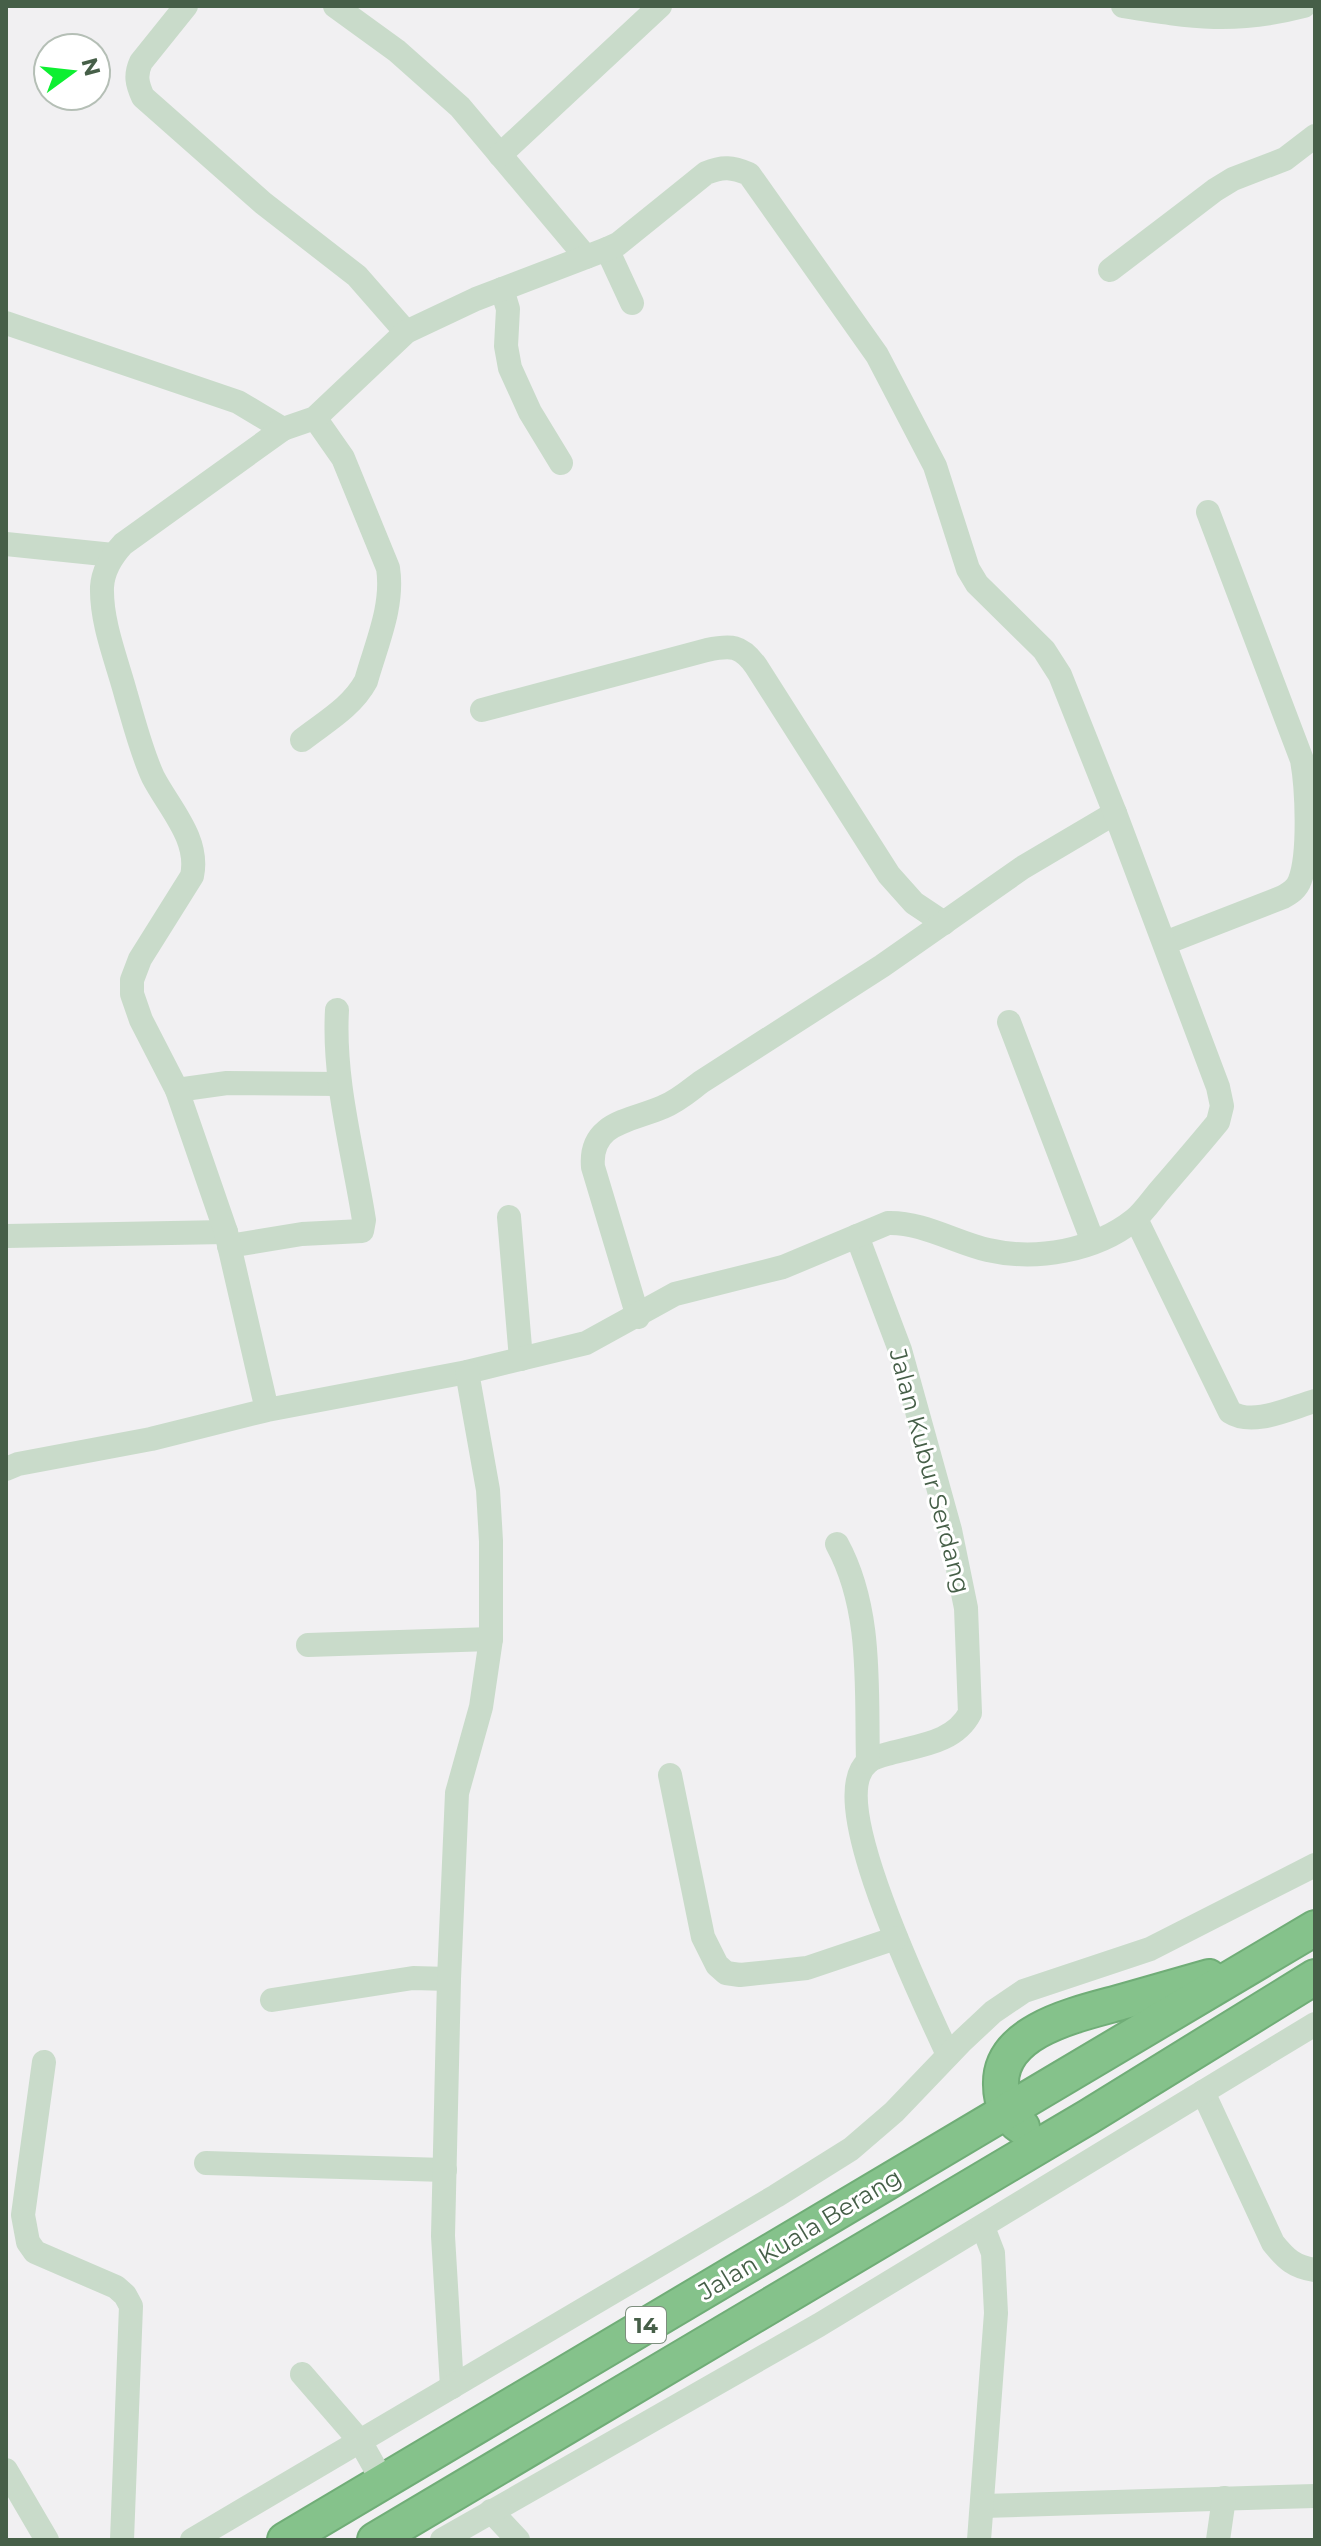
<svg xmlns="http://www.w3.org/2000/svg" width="1321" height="2546" viewBox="0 0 1321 2546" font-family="Montserrat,sans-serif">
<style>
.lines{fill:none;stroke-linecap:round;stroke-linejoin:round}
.highway-casing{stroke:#70ad77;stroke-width:38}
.minor{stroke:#c9dbca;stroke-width:24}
.highway{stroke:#85c28b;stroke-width:34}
.labels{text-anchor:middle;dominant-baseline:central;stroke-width:6;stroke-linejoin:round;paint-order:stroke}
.shield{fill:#fff;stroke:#7e8f7f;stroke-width:2}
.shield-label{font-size:22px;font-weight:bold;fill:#465f48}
.street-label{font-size:24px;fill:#465f48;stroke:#fff}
</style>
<rect width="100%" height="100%" fill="#f1f0f2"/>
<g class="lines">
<defs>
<g id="highway">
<path d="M1022 2127C1008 2118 1001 2102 1001 2085 999 2028 1084 2013 1125 2001 1153 1993 1181 1985 1209 1977"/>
<polyline points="285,2540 1315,1928"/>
<polyline points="375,2540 1088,2117 1315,1977"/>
</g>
</defs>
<use href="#highway" class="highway-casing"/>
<g class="minor">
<path d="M186 6 141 62C135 75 137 84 143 97L263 203 357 276 406 332"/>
<polyline points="335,6 397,51 460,107 586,257"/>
<path d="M1123 6C1192 17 1235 24 1304 6"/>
<polyline points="500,155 660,6"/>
<polyline points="607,249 632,303"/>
<polyline points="1110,270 1215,190 1233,179 1285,159 1315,136"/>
<polyline points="502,289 508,309 506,346 510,368 530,412 561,463"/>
<polyline points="6,323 238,402 283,429"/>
<polyline points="6,544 113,555"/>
<path d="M482 710 707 650C731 645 741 645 756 666L889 875 914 903 944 923"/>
<path d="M302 740C325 722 352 707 366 681 376 645 394 606 388 568L343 458 315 418"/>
<path d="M1165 943 1283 897C1290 893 1297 889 1300 880 1310 853 1307 788 1302 760L1208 512"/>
<polyline points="1009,1022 1093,1242"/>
<polyline points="177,1090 227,1083 339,1084"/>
<polyline points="509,1217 521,1359"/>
<path d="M1136 1219 1230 1412C1253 1427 1290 1408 1315 1401"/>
<polyline points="6,1236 226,1232"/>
<path d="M857 1236 900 1350 950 1530 966 1608 970 1713C955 1742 921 1745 891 1753 884 1755 874 1757 868 1762 822 1799 927 2007 948 2055"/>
<path d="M229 1246 302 1234 362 1231 364 1220C353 1150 333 1081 337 1010"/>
<path d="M638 1317 593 1167C589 1122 631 1121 663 1107 678 1101 689 1091 701 1082L882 966 1022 868 1115 813"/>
<path d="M6 1469 18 1464 151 1439 267 1410 467 1372 586 1343 675 1294 783 1267 888 1223C923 1222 954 1242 988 1250 1036 1261 1095 1251 1134 1220 1145 1211 1153 1198 1162 1188 1181 1166 1200 1144 1218 1122L1222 1106 1218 1087 1115 813 1060 675 1044 650 977 584 968 569 935 466 877 355 749 174C732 167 723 166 706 173L618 244 607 249 476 299 406 332 315 418 283 429 123 544C112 556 103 570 102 587 101 623 117 661 126 695 134 722 141 751 153 777 169 808 200 839 192 876L140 959 132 980V994L141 1020 177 1090 226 1232 267 1410"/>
<path d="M837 1544C873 1610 866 1689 868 1762"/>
<polyline points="308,1645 491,1639"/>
<polyline points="670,1775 703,1937 717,1965 726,1973 740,1975 807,1968 896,1938"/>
<polyline points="272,2000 413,1978 449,1979"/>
<polyline points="44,2062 23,2215 28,2242 35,2252 116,2287 125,2295 131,2306 122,2540"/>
<path d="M1203 2092 1273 2243C1286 2259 1294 2267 1315 2270"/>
<polyline points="206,2163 445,2170"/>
<polyline points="302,2374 360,2441 383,2482"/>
<polyline points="452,2387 443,2236 449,1979 457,1793 481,1707 491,1639 491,1541 488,1490 467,1372"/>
<polyline points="6,2470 47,2540"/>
<polyline points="983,2506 1315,2496"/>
<polyline points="491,2511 518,2540"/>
<polyline points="192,2540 776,2196 851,2149 894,2112 962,2041 993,2012 1024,1991 1150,1949 1315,1865"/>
<polyline points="442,2540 819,2325 1315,2024"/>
<polyline points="979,2540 996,2313 993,2253 983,2227"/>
<polyline points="1218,2540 1224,2498"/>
</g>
<use href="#highway" class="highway"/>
</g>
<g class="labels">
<rect class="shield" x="626" y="2307" width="40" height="36" rx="6"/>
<g class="shield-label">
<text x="646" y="2325">14</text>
</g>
<g class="street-label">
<text transform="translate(930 1471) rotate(75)">Jalan Kubur Serdang</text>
<text transform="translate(800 2234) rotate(-31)">Jalan Kuala Berang</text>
</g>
</g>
<rect width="1321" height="2546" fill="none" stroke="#465f48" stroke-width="16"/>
<g transform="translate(72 72) rotate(75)"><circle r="38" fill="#ffffff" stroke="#b5bfb6" stroke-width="2"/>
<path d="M0-6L14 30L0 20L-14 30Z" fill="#0def31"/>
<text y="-12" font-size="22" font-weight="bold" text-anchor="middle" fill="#465f48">N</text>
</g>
</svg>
